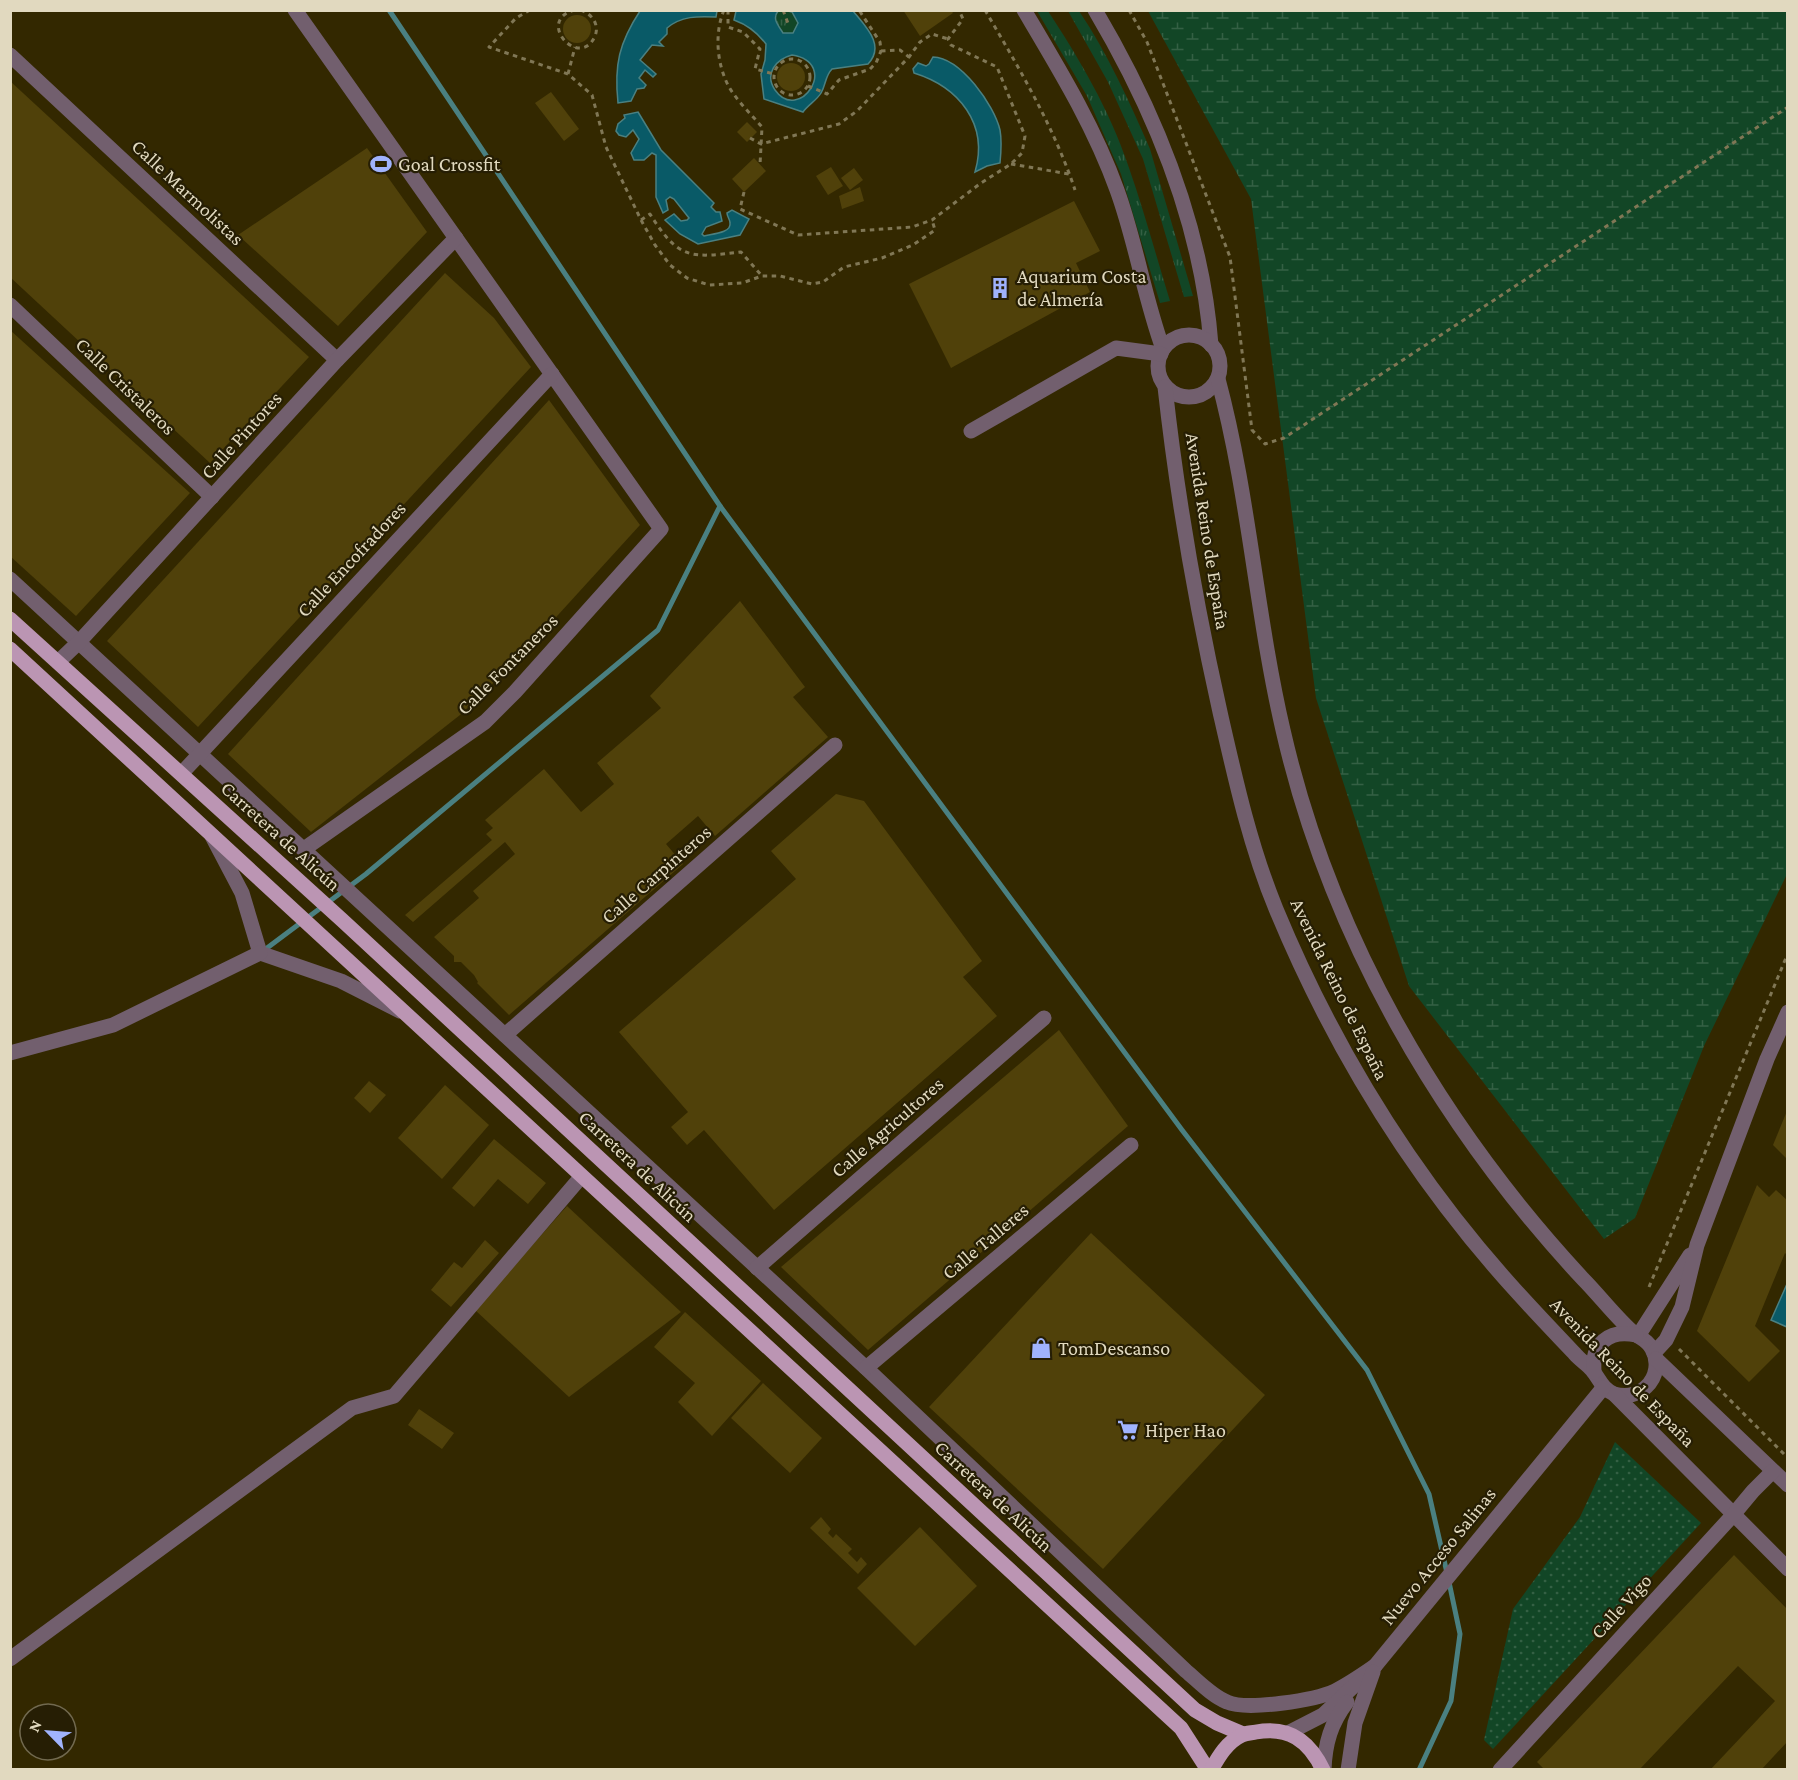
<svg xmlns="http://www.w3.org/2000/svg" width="1798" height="1780" viewBox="0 0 1798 1780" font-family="'Crimson Pro',serif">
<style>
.grass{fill:url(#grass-tufts)}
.wetland{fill:url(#wetland-marsh)}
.park{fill:url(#park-dots)}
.water{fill:#095a67;stroke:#4a8081;stroke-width:1.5;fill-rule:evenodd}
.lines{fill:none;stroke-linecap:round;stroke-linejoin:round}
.stream{stroke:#4a8081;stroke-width:5}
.building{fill:#50410a}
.path{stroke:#807755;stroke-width:3;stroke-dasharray:4.5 4.5;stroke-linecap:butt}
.minor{stroke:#725f6e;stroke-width:15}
.major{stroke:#bb95b3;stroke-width:15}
.labels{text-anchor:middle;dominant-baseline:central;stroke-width:4.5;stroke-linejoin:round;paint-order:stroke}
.poi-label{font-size:20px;fill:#e1d9bf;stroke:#261e04;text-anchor:start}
.street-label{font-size:20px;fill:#e1d9bf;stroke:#261e04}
</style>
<defs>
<pattern id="grass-tufts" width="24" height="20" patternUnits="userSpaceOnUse" patternTransform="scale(1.5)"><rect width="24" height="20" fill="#124626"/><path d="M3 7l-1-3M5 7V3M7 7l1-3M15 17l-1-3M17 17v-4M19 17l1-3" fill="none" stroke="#346044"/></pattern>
<pattern id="wetland-marsh" width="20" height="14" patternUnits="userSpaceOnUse" patternTransform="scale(1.5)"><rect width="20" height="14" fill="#124626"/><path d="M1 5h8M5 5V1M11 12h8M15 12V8" fill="none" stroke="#346044"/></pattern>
<pattern id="park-dots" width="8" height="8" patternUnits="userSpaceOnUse" patternTransform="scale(1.5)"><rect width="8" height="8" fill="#124626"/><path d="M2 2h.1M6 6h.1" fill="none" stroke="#346044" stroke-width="1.8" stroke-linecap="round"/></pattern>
</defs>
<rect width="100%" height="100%" fill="#332800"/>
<g class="grass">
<path d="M778 11 792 12 798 23 793 33H783C778 25 772 19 778 11Z"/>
<path d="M1037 11H1048C1079 58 1110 111 1128 165 1144 210 1156 256 1170 301L1160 303 1121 174 1087 96Z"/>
<path d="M1068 11H1079C1108 54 1129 101 1150 149L1193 296 1184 297 1143 159 1108 82Z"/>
</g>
<polygon class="wetland" points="1148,11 1787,11 1787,874 1704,1046 1635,1218 1604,1239 1409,986 1316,698 1251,199"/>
<polygon class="park" points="1615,1442 1701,1523 1493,1749 1484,1740 1513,1609 1580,1517"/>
<g class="water">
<path d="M640 11H717L716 17C698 16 681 16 667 28V34L659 42 663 46 652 45 640 60 656 74 653 77 645 70 639 78 646 85 644 88 637 89 631 101 618 103C614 65 619 43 640 11Z"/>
<path d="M736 11H778C772 19 778 25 783 33H793L798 23 792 12 788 11H853C865 26 886 45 868 64L832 69C825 76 826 85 821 93 817 100 808 105 803 112L764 99 761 74 765 60 766 44C757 32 748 25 734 20ZM792 55C841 63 799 124 775 90 764 74 776 59 792 55Z"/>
<path d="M933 57C961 58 994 105 1000 130 1002 141 1001 153 1000 163L987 166 975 172C989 124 959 87 914 73L913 69 918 63 926 66 929 64Z"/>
<path d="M638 112 661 150 714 203 711 207 716 212H720L722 221 706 227 702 234 704 236C711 234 732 233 730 223 730 219 727 217 727 213L732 210 749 219 740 235 698 244 680 234 665 220 674 214 681 221 687 220 689 218 674 199 670 197 666 200 668 210 663 213 656 197V155L652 153 644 160H634L631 153 639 139 633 130 626 137 619 135 616 131 618 124 625 118 624 115Z"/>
<polygon points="1787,1284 1788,1284 1787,1327 1771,1320"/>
</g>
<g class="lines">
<g class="stream">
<polyline points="389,10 720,506 1182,1130 1367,1370 1429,1494 1447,1573"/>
<polyline points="263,951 366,874 658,630 720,506"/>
<polyline points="1419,1770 1451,1701 1460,1634 1449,1582"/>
</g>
</g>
<g class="building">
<polygon points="903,10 951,10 953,13 920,36"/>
<circle cx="577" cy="29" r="14"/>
<circle cx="791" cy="77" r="14"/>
<polygon points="10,81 309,357 210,463 10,277"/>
<polygon points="551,92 579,129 564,141 535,103"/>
<polygon points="747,122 757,132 747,142 737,132"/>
<polygon points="367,148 427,232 338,326 238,235"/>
<polygon points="754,158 766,171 744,192 732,179"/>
<polygon points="831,167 843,186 828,195 816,176"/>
<polygon points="854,168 863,180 850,190 841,178"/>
<polygon points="860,187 864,201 842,209 839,196"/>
<polygon points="1074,201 1100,251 1076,263 1090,292 951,368 909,284"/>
<polygon points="445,273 494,318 531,367 198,727 107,641"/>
<polygon points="10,330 190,493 76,616 10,556"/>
<polygon points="549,400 640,525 517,660 460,715 311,832 228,754"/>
<polygon points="740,601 805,687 793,697 828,737 715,836 698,816 666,844 683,864 509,1015 477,983 478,982 474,975 461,962 454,962 454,956 434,937 479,898 473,891 515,854 505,842 413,922 405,915 492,840 486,834 493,828 485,820 544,769 581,812 614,784 597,763 661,708 650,696"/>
<polygon points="836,794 864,801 982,961 963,977 997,1016 774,1210 704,1130 687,1145 671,1127 688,1112 619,1032 796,879 771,851"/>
<polygon points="1059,1030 1128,1126 868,1350 781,1267"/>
<polygon points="369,1081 386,1095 370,1113 354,1098"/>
<polygon points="445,1085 489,1125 442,1179 398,1138"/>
<polygon points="1787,1111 1788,1111 1788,1160 1773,1145"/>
<polygon points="494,1139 546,1183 528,1204 498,1179 474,1207 452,1188"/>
<polygon points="1757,1185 1769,1197 1776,1190 1788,1201 1788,1256 1785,1253 1755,1326 1780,1351 1749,1382 1697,1331"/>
<polygon points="567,1206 681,1312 569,1397 475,1310"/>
<polygon points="1091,1233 1265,1395 1103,1569 929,1407"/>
<polygon points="485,1240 499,1253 451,1307 431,1290 454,1262 462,1268"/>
<polygon points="685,1312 761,1381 712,1436 678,1402 695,1383 654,1347"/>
<polygon points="763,1383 822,1438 790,1473 731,1418"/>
<polygon points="419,1409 454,1433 442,1449 408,1425"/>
<polygon points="821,1517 831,1529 828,1533 833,1538 836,1534 852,1549 848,1553 857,1562 861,1557 867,1564 858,1574 810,1528"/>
<polygon points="920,1527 977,1586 915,1646 857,1588"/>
<polygon points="1734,1555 1788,1610 1788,1741 1761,1770 1710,1770 1775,1701 1738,1666 1639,1770 1545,1770 1537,1762"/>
</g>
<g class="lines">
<g class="path">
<polyline points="530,10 516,18 489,47 568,74 592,95 606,147 641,220 655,245 670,265 687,278 709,285 742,283 762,276 780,276 812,284 823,282 844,267 882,258 913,245 935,230 932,220"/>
<path d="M575 10C534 20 580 71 595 36 600 24 591 13 580 10"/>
<path d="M724 10C714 34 717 65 729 87 738 102 751 114 762 127L760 165"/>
<polyline points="728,10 728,27 743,32 760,49 755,69 774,74"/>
<polyline points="783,10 789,26"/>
<path d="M985 10C1019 68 1054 127 1075 190"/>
<polyline points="1129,10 1147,42 1230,257 1252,430 1265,444 1284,438 1788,107"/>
<polyline points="881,51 900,50 909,57"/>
<circle cx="792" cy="77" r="18"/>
<polyline points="568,74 575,47"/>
<polyline points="808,86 827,94 839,80 870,69 876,63 881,51 880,42 859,10"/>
<polyline points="750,138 761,144 839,124 857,111 909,57 920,42 932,34 948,39"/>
<polyline points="1011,164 1069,174"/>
<polyline points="744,192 740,209 798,235 912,227 932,220 981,183 1011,164 1022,153 1025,136 997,67 951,45 948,39 963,19 959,10"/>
<path d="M641 220 650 214C679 260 690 258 741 252L762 276"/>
<polyline points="1649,1287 1788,953"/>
<polyline points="1679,1349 1788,1458"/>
</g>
<g class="minor">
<polyline points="295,10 661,529 515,692 485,722 304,849"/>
<path d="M1024 10C1059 69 1094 126 1117 190 1136 242 1144 297 1163 349"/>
<path d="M1095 10C1156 113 1202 225 1211 345"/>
<polyline points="10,55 337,360"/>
<polyline points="10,305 212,497"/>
<circle cx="1189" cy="366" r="31"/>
<path d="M1218 379C1249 494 1256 614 1283 730 1330 936 1440 1125 1583 1279 1599 1295 1618 1320 1635 1334 1642 1339 1648 1341 1652 1349 1659 1361 1657 1377 1646 1387 1637 1396 1626 1397 1614 1394"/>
<path d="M1165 387C1177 496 1196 605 1220 712 1235 778 1250 846 1276 909 1334 1049 1415 1180 1517 1292 1536 1313 1556 1334 1575 1354 1580 1360 1587 1364 1592 1370 1600 1379 1601 1388 1614 1394L1788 1569"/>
<polyline points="971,431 1116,348 1161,354"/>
<path d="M10 579 866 1368 1186 1671C1198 1681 1212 1696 1227 1702 1247 1711 1316 1700 1335 1691 1349 1684 1362 1675 1375 1666"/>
<polyline points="58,662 79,642 337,360 456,238"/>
<polyline points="182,773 552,374"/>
<polyline points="212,836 242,893 260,953 341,981 400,1011"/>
<polyline points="505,1035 835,745"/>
<polyline points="10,1053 113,1025 260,953"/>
<polyline points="757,1268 1044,1018"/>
<polyline points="1638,1336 1690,1255"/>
<polyline points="1654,1353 1666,1340 1682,1307 1697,1245 1767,1059 1788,1012"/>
<polyline points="1656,1359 1788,1485"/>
<polyline points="866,1368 1131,1145"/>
<path d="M1594 1372C1591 1344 1609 1329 1636 1335"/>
<polyline points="10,1659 352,1408 394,1396 581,1177"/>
<polyline points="1288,1733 1323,1715 1375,1666 1603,1388"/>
<path d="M1324 1770C1325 1743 1331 1723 1347 1702"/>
<polyline points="1348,1770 1355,1723 1373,1672"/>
<polyline points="1500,1770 1733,1515 1753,1491 1773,1471"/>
</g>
<g class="major">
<polyline points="10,619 342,920 1195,1710 1217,1723 1243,1734"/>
<polyline points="10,649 1181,1728 1208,1770"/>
<path d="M1211 1770C1219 1756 1227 1742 1242 1735 1246 1733 1251 1733 1256 1732 1288 1726 1309 1740 1323 1770"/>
</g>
</g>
<defs>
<symbol id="stadium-bare" viewBox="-9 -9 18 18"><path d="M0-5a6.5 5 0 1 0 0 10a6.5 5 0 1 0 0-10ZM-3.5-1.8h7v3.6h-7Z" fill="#a0b3fd" stroke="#261e04" stroke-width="2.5" paint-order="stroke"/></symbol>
<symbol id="building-bare" viewBox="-9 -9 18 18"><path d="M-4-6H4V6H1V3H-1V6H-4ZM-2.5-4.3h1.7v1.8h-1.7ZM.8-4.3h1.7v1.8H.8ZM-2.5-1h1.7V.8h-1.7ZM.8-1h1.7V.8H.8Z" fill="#a0b3fd" stroke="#261e04" stroke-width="2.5" paint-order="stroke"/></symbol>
<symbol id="shop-bare" viewBox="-9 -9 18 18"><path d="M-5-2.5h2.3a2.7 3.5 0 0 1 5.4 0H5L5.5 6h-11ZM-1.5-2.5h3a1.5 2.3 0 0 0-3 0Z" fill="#a0b3fd" stroke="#261e04" stroke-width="2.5" paint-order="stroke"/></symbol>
<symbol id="supermarket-bare" viewBox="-9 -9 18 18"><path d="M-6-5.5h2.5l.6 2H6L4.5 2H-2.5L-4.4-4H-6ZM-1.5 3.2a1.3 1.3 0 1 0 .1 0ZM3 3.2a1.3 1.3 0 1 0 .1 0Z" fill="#a0b3fd" stroke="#261e04" stroke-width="2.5" paint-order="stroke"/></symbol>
</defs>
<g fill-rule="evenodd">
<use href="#stadium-bare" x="366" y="149" width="30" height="30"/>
<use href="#building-bare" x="985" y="273" width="30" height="30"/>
<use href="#shop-bare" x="1026" y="1333" width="30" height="30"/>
<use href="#supermarket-bare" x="1113" y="1415" width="30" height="30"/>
</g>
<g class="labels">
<g class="poi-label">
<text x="398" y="164">Goal Crossfit</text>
<text x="1017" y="276">Aquarium Costa<tspan x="1017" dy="23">de Almería</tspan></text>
<text x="1058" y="1348">TomDescanso</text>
<text x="1145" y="1430">Hiper Hao</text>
</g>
<g class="street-label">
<text transform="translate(188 192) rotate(43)">Calle Marmolistas</text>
<text transform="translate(126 386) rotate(44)">Calle Cristaleros</text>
<text transform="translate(241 435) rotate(-48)">Calle Pintores</text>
<text transform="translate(1208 531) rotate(81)">Avenida Reino de España</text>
<text transform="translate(351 559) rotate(-47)">Calle Encofradores</text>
<text transform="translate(507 664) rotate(-45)">Calle Fontaneros</text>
<text transform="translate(281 836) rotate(42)">Carretera de Alicún</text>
<text transform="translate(656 874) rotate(-41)">Calle Carpinteros</text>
<text transform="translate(1340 989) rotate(64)">Avenida Reino de España</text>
<text transform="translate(887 1127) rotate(-41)">Calle Agricultores</text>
<text transform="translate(638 1166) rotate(43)">Carretera de Alicún</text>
<text transform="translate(985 1241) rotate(-40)">Calle Talleres</text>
<text transform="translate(1623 1372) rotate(46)">Avenida Reino de España</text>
<text transform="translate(994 1496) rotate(43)">Carretera de Alicún</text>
<text transform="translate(1438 1556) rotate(-51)">Nuevo Acceso Salinas</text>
<text transform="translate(1621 1606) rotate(-48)">Calle Vigo</text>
</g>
</g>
<rect width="1798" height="1780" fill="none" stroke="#e1d9bf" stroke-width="24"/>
<g transform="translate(48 1732) rotate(295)"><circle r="28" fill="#261e04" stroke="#71694f" stroke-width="1.5"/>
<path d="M0-4.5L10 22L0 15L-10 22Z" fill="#a0b3fd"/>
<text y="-9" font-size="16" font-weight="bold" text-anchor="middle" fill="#e1d9bf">N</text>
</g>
</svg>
